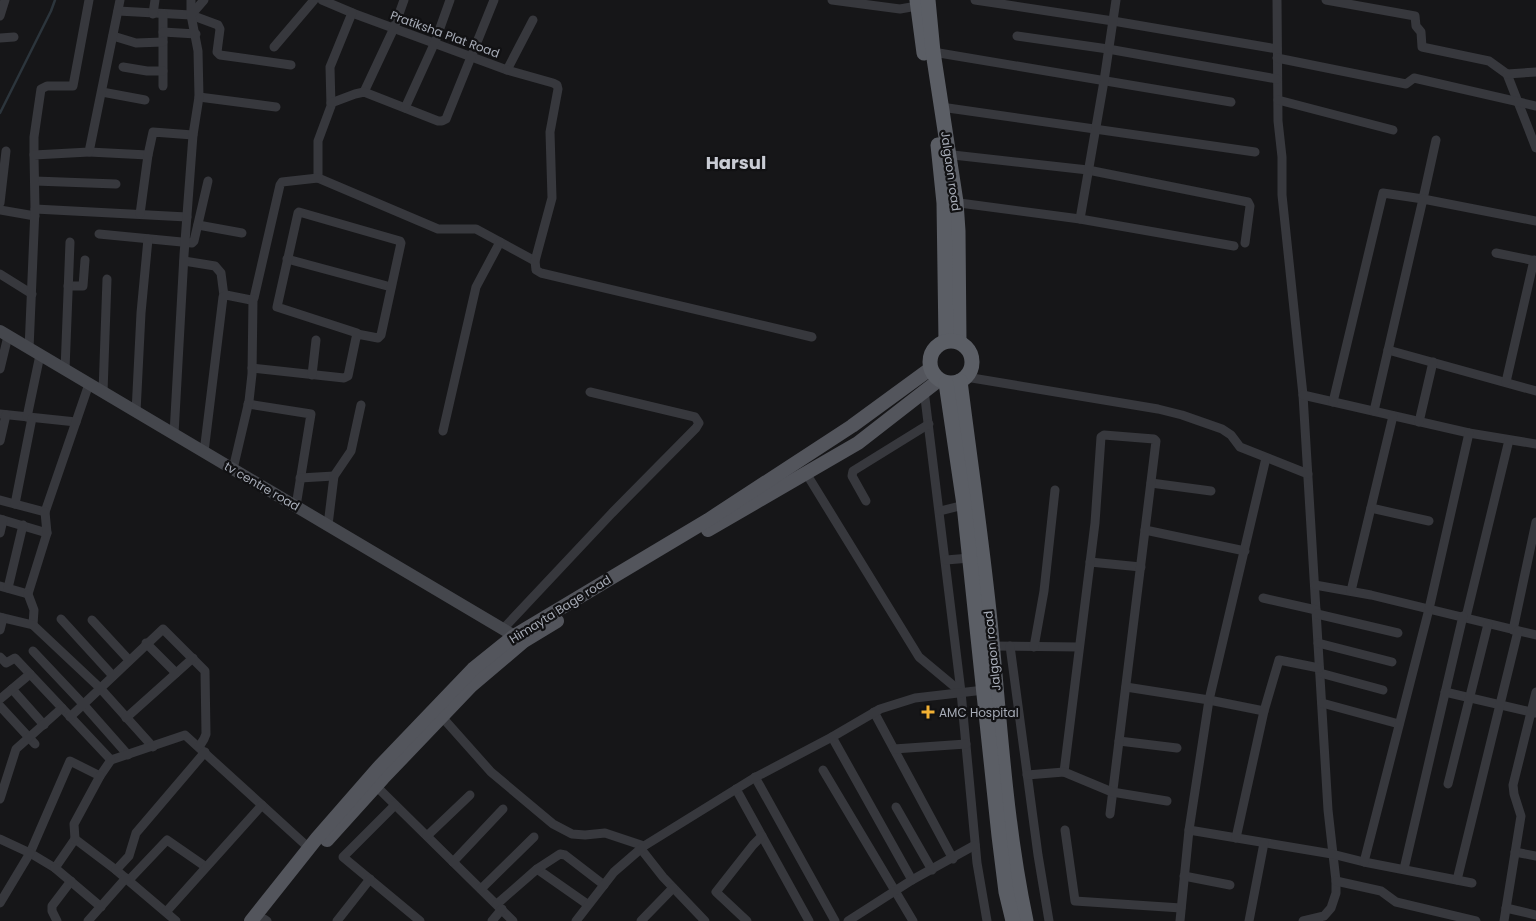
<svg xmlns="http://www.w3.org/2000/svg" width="1536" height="921" viewBox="0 0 1536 921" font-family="Poppins,sans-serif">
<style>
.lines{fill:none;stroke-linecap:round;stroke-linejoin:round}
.stream{stroke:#2c353c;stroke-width:2.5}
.minor{stroke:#37383d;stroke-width:9}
.secondary{stroke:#45474d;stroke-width:12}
.primary{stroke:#53555c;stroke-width:14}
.trunk{stroke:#5b5e65;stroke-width:15}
.poi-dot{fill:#f2b134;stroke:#111113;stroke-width:2}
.labels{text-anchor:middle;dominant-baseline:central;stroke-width:4.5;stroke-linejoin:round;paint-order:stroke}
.street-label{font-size:12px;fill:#a8adb8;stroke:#111113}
.poi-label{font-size:12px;fill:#a8adb8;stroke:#111113;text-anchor:start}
.district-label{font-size:18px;font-weight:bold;fill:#c9ccd4;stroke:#111113}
</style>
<rect width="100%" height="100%" fill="#161618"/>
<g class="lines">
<polyline class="stream" points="0,113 51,11 55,0"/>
<g class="minor">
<polyline points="191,0 191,15"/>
<polyline points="322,0 355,14 507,70 533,20"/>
<polyline points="832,0 900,9 917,6"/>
<polyline points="975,0 1113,21 1277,49"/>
<polyline points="1277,0 1278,121 1282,157 1282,195 1303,395 1328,810 1336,881 1336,893 1331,908 1324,916 1303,921"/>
<polyline points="1326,0 1415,16 1416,26 1421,32 1422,47 1489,61 1507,74 1536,148"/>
<polyline points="118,11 191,15 218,25 220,29 217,52 220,55 291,65"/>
<polyline points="352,13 330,67 331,106 318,141 318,178 438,229 476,229 535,261"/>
<polyline points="153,14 155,0"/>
<polyline points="163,14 163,86"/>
<polyline points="0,16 5,0"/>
<polyline points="163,32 196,34"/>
<polyline points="113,36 136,43 163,42"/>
<polyline points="1017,36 1108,49 1277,79"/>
<polyline points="0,38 14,37"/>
<polyline points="274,47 314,0"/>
<polyline points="933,52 1231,102"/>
<polyline points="1277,58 1406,84 1414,78 1536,106"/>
<polyline points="123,67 147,71 163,71"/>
<polyline points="507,70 553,83 557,85 558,89 550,132 552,198 535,261 536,270 541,273 812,337"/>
<polyline points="1507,74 1536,72"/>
<polyline points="102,92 145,100"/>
<polyline points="364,92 394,28 404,0"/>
<polyline points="199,97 276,107"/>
<polyline points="1278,100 1393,130"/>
<polyline points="331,103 355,94 364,92 438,121 442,121 446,119 494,0"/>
<polyline points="941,107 1255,152"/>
<polyline points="405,108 435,42 450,0"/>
<polyline points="89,152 148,155"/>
<polyline points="944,154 1088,170 1248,202 1250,206 1245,243"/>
<polyline points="34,155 34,137 41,89 47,86 73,86 89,0"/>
<polyline points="35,181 116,184"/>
<polyline points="952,202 1080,219 1234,246"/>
<polyline points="0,203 6,151"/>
<polyline points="35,209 187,217"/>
<polyline points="0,210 35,216"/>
<polyline points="140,214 148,155 153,132 193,135"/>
<polyline points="1080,219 1104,81 1116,0"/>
<polyline points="198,225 242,233"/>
<polyline points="99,234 192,243 194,241 208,181"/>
<polyline points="1496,253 1536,261"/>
<polyline points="287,259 391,287"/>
<polyline points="184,261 215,266 221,273 224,296"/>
<polyline points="0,274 32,294"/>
<polyline points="68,286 83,286 85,260"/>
<polyline points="29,349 35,209 34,155 89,152 120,0"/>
<polyline points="1388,350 1536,391"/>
<polyline points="252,368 344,378 348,376 357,333 277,307 298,213 299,212 400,241 401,243 381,335 378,338 357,334"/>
<polyline points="0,369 8,336"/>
<polyline points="65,370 70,242"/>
<polyline points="312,375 316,340"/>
<polyline points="966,377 1158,409 1182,415 1222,429 1231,435 1240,447 1308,474"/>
<polyline points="1506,382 1534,260"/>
<polyline points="924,390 961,692 977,863 987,921"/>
<polyline points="103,392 107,279"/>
<polyline points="1303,395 1469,433 1536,444"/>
<polyline points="1333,402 1383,193 1423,199 1436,140"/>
<polyline points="248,404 311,414 296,506"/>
<polyline points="1374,411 1423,199 1536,221"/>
<polyline points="136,412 141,313 148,239"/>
<polyline points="0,414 76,422"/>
<polyline points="27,417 40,355"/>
<polyline points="1419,422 1433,362"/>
<polyline points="443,431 476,287 500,242"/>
<polyline points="174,434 184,255 193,135 199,97 198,51 191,15 204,0"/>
<polyline points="0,441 6,415"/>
<polyline points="204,452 223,297 226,295 251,300 254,298 280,185 282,182 318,178"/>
<polyline points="233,469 249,401 252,374 253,299"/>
<polyline points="806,473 919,657 961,692"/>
<polyline points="300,478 334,476"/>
<polyline points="1151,483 1211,491"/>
<polyline points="0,500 45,512 89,384"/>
<polyline points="866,501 852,476 853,471 929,424"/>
<polyline points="15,504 32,418"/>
<polyline points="1371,508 1429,521"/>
<polyline points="940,511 964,505"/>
<polyline points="0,519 47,533"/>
<polyline points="328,525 334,476 351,451 361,405"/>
<polyline points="1145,530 1245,551"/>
<polyline points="0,533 3,520"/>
<polyline points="946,560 970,558"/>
<polyline points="1090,562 1141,567"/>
<polyline points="1315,585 1371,595 1536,635"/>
<polyline points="0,586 28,594 47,533 45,512"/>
<polyline points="8,588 23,525"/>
<polyline points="1351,591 1393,416"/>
<polyline points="28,594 34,610 33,625"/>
<polyline points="1263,598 1316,610"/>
<polyline points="1317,614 1398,633"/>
<polyline points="0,617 33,625 100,688 153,747"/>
<polyline points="1466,617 1509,440"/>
<polyline points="61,619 113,676"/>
<polyline points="92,620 129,660"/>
<polyline points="503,629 612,513 696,428 699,423 695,417 590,392"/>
<polyline points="0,630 3,618"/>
<polyline points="1513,630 1536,522"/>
<polyline points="146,643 176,673"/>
<polyline points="1318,643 1392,662"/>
<polyline points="992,646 1079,647"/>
<polyline points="1010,646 1038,855 1049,921"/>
<polyline points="1034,647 1044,591 1055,490"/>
<polyline points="33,651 83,704 128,755"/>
<polyline points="0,657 6,663 15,658 111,760 185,735 309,848"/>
<polyline points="1320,673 1383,690"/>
<polyline points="1126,687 1209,700 1264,711"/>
<polyline points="12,689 44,725"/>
<polyline points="1445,692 1535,713"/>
<polyline points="0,699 30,674"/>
<polyline points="1322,703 1399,724"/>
<polyline points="0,706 35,744"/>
<polyline points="874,712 953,859"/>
<polyline points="70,717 163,629 205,671 206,734 204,739 199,747"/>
<polyline points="442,717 491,772 553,824 572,834 585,835 605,833 644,846"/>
<polyline points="126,718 193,658"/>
<polyline points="832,737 912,880"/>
<polyline points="1119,741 1177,748"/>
<polyline points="894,749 966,744"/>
<polyline points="111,760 100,776 70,761 30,853 55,868 75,839 116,870 176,921"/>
<polyline points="823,770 913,921"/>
<polyline points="1064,772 1095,523 1101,437 1104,435 1154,439 1156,441 1110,814"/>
<polyline points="1027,775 1064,772 1112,792 1167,801"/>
<polyline points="755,777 835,921"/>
<polyline points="373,783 513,921"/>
<polyline points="1448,784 1488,624"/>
<polyline points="736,789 809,921"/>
<polyline points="0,799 16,749 62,708"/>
<polyline points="395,805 343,857 420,921"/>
<polyline points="896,807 932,870"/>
<polyline points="1065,830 1075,901 1181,908"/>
<polyline points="1189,830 1332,854 1364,862 1472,883"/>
<polyline points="427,836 470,795"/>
<polyline points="1236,838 1264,711 1279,660 1319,668"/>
<polyline points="0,839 30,853 0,903"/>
<polyline points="75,839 74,824 100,776"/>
<polyline points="641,849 663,877 705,921"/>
<polyline points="1515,852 1536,856"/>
<polyline points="453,862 503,809"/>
<polyline points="1364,862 1429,609 1469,433"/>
<polyline points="55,868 101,907"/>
<polyline points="537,869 587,904"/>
<polyline points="1404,869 1463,616"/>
<polyline points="116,870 129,856 136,833 205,752"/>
<polyline points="1184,876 1230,885"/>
<polyline points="129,880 167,840 206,867"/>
<polyline points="1457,880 1518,631"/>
<polyline points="1336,881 1381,891 1396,902 1476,921"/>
<polyline points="481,889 534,837"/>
<polyline points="497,904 537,869 560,854 565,855 604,885"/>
<polyline points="1506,908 1536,915"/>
<polyline points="166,912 262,805"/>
<polyline points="264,919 267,921"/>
<polyline points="57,921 52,911 52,906 71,881"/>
<polyline points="88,921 126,878"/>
<polyline points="337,921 370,879"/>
<polyline points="492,921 502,909"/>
<polyline points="576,921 614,872 644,846 754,778 832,737 880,709 915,698 984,690"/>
<polyline points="641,921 673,888"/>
<polyline points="747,921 716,892 753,845 762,836"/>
<polyline points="848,921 912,880 975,845"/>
<polyline points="1180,921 1189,830 1209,700 1266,458"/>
<polyline points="1249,921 1264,843"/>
<polyline points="1504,921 1521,816 1514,794 1513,785 1536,692"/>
</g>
<polyline class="secondary" points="0,331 523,641"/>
<g class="primary">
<polyline points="708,530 858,443 939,380"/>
<polyline points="327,840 383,778 471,686 524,641 557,621"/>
<polyline points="251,921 317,838 380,766 473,669 514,636 708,520 852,426 930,369"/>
</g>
<g class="trunk">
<polyline points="917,0 924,53"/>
<polyline points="928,0 933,52 956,202 958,231 959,342"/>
<polyline points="938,145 944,203 946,341"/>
<circle cx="951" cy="362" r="21"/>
<path d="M960 381C970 461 982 541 990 621 1000 721 1005 822 1026 921"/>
<polyline points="946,383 964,505 999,836 1006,892 1013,921"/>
</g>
</g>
<path class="poi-dot" d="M925.5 704.5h5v5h5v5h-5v5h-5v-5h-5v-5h5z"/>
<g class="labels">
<g class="street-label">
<text transform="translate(445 34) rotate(20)">Pratiksha Plat Road</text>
<text transform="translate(951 171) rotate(82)">Jalgaon road</text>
<text transform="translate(262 486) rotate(30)">tv centre road</text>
<text transform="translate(560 609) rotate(-32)">Himayta Bage road</text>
<text transform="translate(992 651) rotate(-96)">Jalgaon road</text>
</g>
<g class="poi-label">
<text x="939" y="712">AMC Hospital</text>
</g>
<g class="district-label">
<text x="736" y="162">Harsul</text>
</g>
</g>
</svg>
